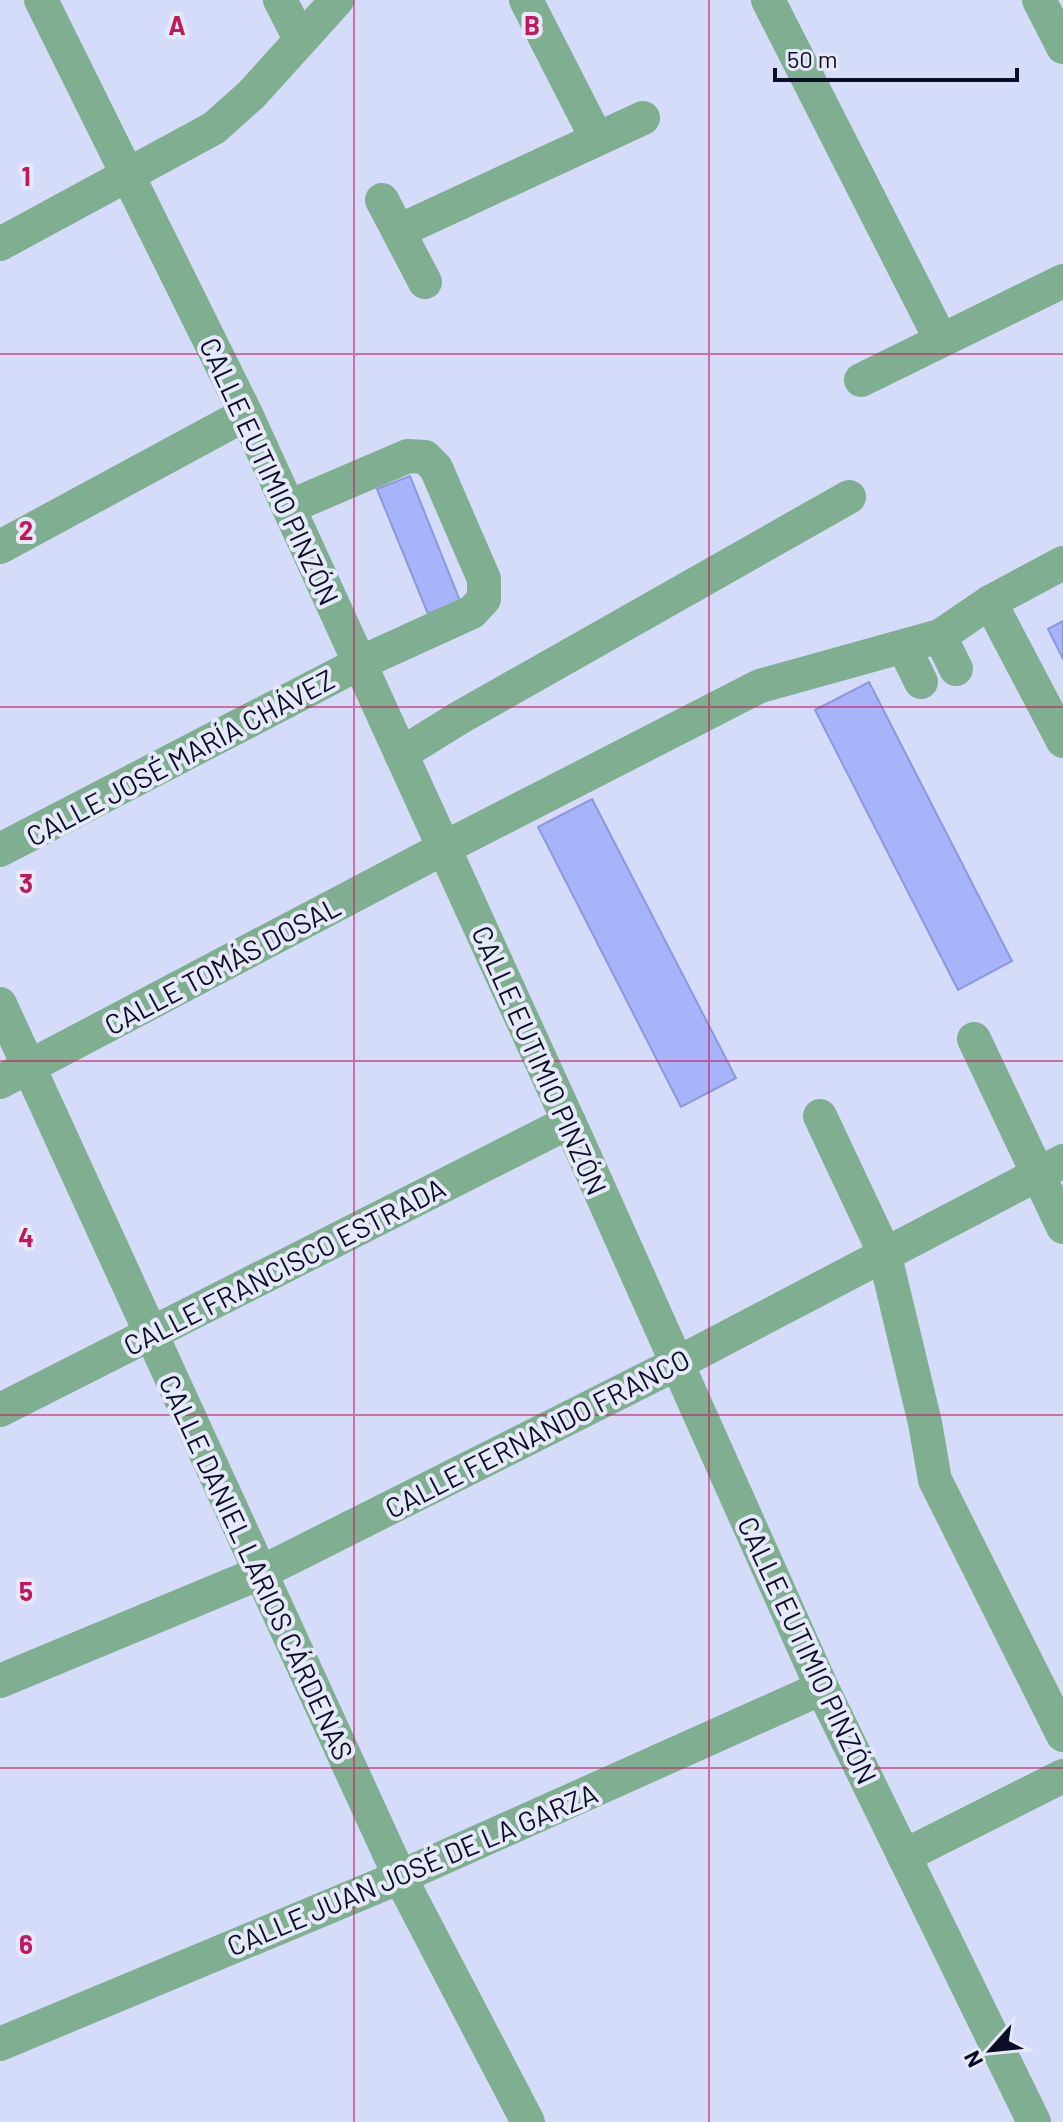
<svg xmlns="http://www.w3.org/2000/svg" width="1063" height="2122" viewBox="0 0 1063 2122" font-family="Barlow,sans-serif">
<style>
.building{fill:#a8b4fa;stroke:#8c98dc;stroke-width:2}
.lines{fill:none;stroke-linecap:round;stroke-linejoin:round}
.minor{stroke:#7fae90;stroke-width:34}
.grid{fill:none;stroke:#c2185b;stroke-width:2;stroke-opacity:0.55}
.labels{text-anchor:middle;dominant-baseline:central;stroke-width:8;stroke-linejoin:round;paint-order:stroke}
.street-label{font-size:28px;fill:#0c0e27;stroke:#e6eaf8}
.grid-label{font-size:26px;text-anchor:middle;font-weight:bold;fill:#c2185b;stroke:#e6eaf8;stroke-width:8;stroke-linejoin:round;paint-order:stroke}
</style>
<rect width="100%" height="100%" fill="#d5dcf9"/>
<g class="building">
<polygon points="410,476 460,601 428,614 377,489"/>
<polygon points="1063,621 1063,659 1048,629"/>
<polygon points="869,682 1012,961 958,990 815,710"/>
<polygon points="592,799 736,1078 681,1107 538,827"/>
</g>
<g class="lines">
<g class="minor">
<polyline points="41,0 246,414 584,1155 822,1688 1034,2122"/>
<polyline points="280,0 300,39"/>
<polyline points="526,0 597,139"/>
<polyline points="768,0 941,340"/>
<polyline points="1039,0 1063,47"/>
<polyline points="382,200 425,282"/>
<polyline points="399,231 643,118"/>
<polyline points="0,244 214,128 251,95 337,0"/>
<polyline points="861,380 1063,281"/>
<polyline points="0,547 246,414"/>
<polyline points="990,602 1063,741"/>
<polyline points="940,636 956,669"/>
<polyline points="904,647 921,682"/>
<polyline points="401,754 459,718 849,497"/>
<polyline points="0,850 360,663 472,612 484,599 484,579 436,468 425,457 408,456 289,507"/>
<polyline points="0,1004 400,1877 528,2122"/>
<polyline points="974,1039 1063,1227"/>
<polyline points="0,1082 444,848 760,686 940,636 990,602 1063,563"/>
<polyline points="820,1116 884,1252 925,1423 935,1480 1063,1735"/>
<polyline points="0,1410 569,1122"/>
<polyline points="0,1681 260,1573 678,1363 1063,1161"/>
<polyline points="904,1856 1063,1776"/>
<polyline points="0,2044 400,1877 822,1688"/>
</g>
</g>
<path class="grid" d="M354 0V2122M709 0V2122M0 354H1063M0 707H1063M0 1061H1063M0 1415H1063M0 1768H1063"/>
<g class="labels">
<g class="street-label">
<text transform="translate(270 471) rotate(65)">CALLE EUTIMIO PINZÓN</text>
<text transform="translate(180 757) rotate(-28)">CALLE JOSÉ MARÍA CHÁVEZ</text>
<text transform="translate(222 965) rotate(-28)">CALLE TOMÁS DOSAL</text>
<text transform="translate(540 1060) rotate(66)">CALLE EUTIMIO PINZÓN</text>
<text transform="translate(284 1266) rotate(-27)">CALLE FRANCISCO ESTRADA</text>
<text transform="translate(537 1433) rotate(-27)">CALLE FERNANDO FRANCO</text>
<text transform="translate(257 1567) rotate(65)">CALLE DANIEL LARIOS CÁRDENAS</text>
<text transform="translate(808 1650) rotate(65)">CALLE EUTIMIO PINZÓN</text>
<text transform="translate(412 1869) rotate(-23)">CALLE JUAN JOSÉ DE LA GARZA</text>
</g>
</g>
<g class="grid-label">
<text x="177" y="35">A</text>
<text x="532" y="35">B</text>
<text x="26" y="186">1</text>
<text x="26" y="540">2</text>
<text x="26" y="893">3</text>
<text x="26" y="1247">4</text>
<text x="26" y="1601">5</text>
<text x="26" y="1954">6</text>
</g>
<g transform="translate(991 2050) rotate(243)" stroke="#e6eaf8" stroke-width="6" paint-order="stroke">
<path d="M0-6L14 30L0 20L-14 30Z" fill="#0c0e27"/>
<text y="-12" font-size="22" font-weight="bold" text-anchor="middle" fill="#0c0e27">N</text>
</g>
<path d="M775 68v12h242v-12" fill="none" stroke="#0c0e27" stroke-width="4"/>
<text x="787" y="68" font-size="24" fill="#0c0e27" stroke="#e6eaf8" stroke-width="6" paint-order="stroke">50 m</text>
</svg>
